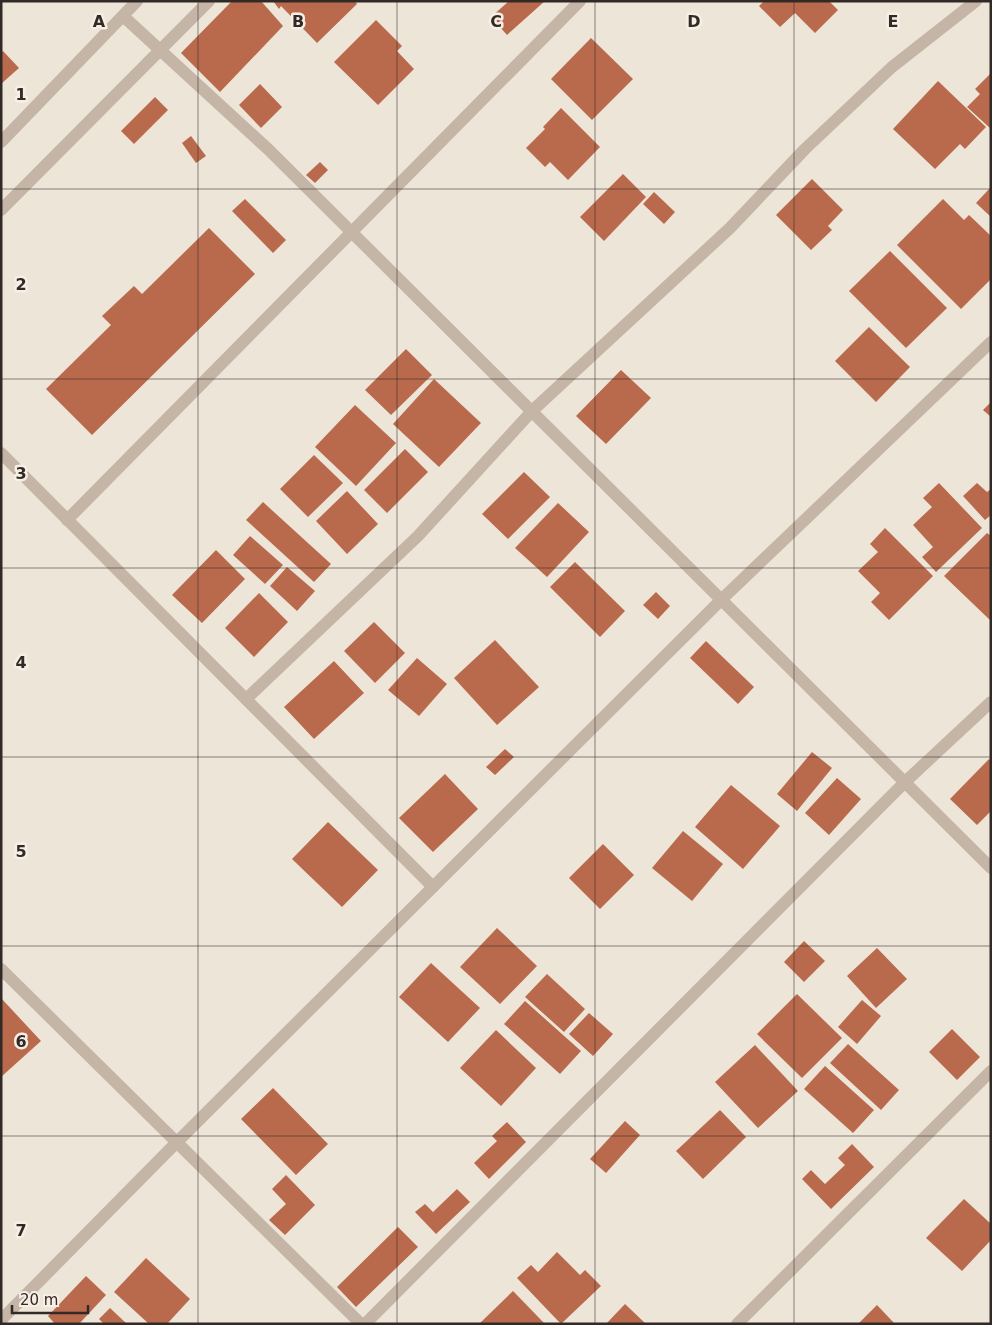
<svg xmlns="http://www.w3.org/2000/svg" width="992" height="1325" viewBox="0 0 992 1325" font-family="'DejaVu Sans',sans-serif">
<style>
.building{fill:#ba6a4c}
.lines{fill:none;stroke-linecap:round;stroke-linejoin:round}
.minor{stroke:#c5b5a6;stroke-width:12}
.grid{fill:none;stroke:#322a26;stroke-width:1;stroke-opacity:0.55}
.grid-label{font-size:16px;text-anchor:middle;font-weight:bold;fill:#322a26;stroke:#f7efe5;stroke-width:5;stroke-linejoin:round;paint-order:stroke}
</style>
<rect width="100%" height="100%" fill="#eee5d9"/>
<g class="building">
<polygon points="232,1 261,1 283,26 220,92 181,53"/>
<polygon points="273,1 355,1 357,4 317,43 281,6 279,9"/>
<polygon points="509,1 545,1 507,35 491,17"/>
<polygon points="764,1 829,1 838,10 815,33 795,13 780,27 759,6"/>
<polygon points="376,20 402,46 397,51 414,69 378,105 334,62"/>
<polygon points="591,38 633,79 592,120 551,79"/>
<polygon points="3,51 19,68 1,84 1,53"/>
<polygon points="990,74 991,75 991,129 967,107 980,94 975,89"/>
<polygon points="938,81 986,127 965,149 960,144 935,169 893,129"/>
<polygon points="260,84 282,107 261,128 239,105"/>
<polygon points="155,97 168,110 134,144 121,131"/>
<polygon points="561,108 600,147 568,180 550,162 545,167 526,148 545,129 543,127"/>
<polygon points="191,136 206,156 196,163 182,143"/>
<polygon points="320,162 328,170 315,183 306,175"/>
<polygon points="623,174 646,197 604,241 580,217"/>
<polygon points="812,179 843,210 828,226 832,230 811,250 776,215"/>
<polygon points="991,187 991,217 976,203"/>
<polygon points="654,192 675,212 664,224 643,204"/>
<polygon points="245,199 286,240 273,253 232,211"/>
<polygon points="943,199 964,220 969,215 991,236 991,282 990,280 961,309 897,245"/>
<polygon points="209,228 255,274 92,435 46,389 111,325 102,316 134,286 142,294"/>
<polygon points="890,251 947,308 906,348 849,291"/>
<polygon points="869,327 910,367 876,402 835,361"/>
<polygon points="406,349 432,375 391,415 365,390"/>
<polygon points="621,370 651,398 606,444 576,416"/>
<polygon points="434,379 481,423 439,467 393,424"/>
<polygon points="991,402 991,417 983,410"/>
<polygon points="355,405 396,443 356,486 315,447"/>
<polygon points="405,449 428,472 387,513 364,490"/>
<polygon points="314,455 343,483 308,517 280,489"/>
<polygon points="524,472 550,497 508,539 482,514"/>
<polygon points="939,483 982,528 936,572 922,557 933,547 913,525 932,507 923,498"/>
<polygon points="977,483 987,492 991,489 991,515 985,520 963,496"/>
<polygon points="347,491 378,524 347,554 316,521"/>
<polygon points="263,502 331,564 314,582 246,520"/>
<polygon points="558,503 589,532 547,577 515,548"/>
<polygon points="885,528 933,576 889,620 871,602 880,593 858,571 878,552 870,544"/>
<polygon points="987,533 991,536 991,621 944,576"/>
<polygon points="250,536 283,565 265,584 233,555"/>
<polygon points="216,550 245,579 202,623 172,595"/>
<polygon points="575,562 625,611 600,637 550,587"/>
<polygon points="287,567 315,591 297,611 270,586"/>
<polygon points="656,592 670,606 658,619 643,605"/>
<polygon points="259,593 288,622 254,657 225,628"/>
<polygon points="374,622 405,653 375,683 344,651"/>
<polygon points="495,640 539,687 497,725 454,678"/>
<polygon points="706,641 754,687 738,704 690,658"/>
<polygon points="417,658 447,684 419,716 388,690"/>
<polygon points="334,661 364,693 314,739 284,707"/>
<polygon points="505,749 514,757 495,775 486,767"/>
<polygon points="812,752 832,768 797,811 777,794"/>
<polygon points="989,759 991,761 991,811 977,825 950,799"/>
<polygon points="445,774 478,809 433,852 399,818"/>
<polygon points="837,778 861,799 829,835 805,813"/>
<polygon points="731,785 780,826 743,869 695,827"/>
<polygon points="328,822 378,870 342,907 292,859"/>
<polygon points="683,831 723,864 692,901 652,868"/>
<polygon points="603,844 634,875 600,909 569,878"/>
<polygon points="497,928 537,966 500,1004 460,967"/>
<polygon points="804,941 825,961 804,982 784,962"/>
<polygon points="877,948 907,979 876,1008 847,976"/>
<polygon points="431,963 480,1008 448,1042 399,997"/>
<polygon points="547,974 585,1009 564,1032 525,997"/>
<polygon points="797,994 842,1038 802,1078 757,1034"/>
<polygon points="1,998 41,1041 1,1077"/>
<polygon points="862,1000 881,1016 857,1044 838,1027"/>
<polygon points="525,1001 581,1051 560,1074 504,1024"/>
<polygon points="589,1013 613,1034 593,1056 569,1034"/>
<polygon points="952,1029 980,1057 957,1080 929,1052"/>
<polygon points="496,1030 536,1068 501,1106 460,1068"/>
<polygon points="848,1044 899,1090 881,1110 830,1063"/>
<polygon points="755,1045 798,1091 758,1128 715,1082"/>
<polygon points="825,1066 874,1110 853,1133 804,1089"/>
<polygon points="273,1088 328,1144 296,1175 241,1119"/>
<polygon points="720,1110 746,1137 703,1179 676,1151"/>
<polygon points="625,1121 640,1135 606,1173 590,1159"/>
<polygon points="507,1122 526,1142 489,1179 474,1163 497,1141 492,1136"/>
<polygon points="852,1144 874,1167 831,1209 802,1179 811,1170 825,1184 845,1165 838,1158"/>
<polygon points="286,1175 315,1205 285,1235 269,1220 286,1204 272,1189"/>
<polygon points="457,1189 470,1202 436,1234 415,1212 425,1204 433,1212"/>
<polygon points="964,1199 991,1224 991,1240 962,1271 926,1238"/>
<polygon points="398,1227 418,1247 356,1307 337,1287"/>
<polygon points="557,1252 580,1275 585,1270 601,1286 561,1324 517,1278 531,1265 538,1272"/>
<polygon points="146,1258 190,1299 167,1324 149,1324 114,1292"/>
<polygon points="86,1276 106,1295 79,1324 55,1324 48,1316"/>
<polygon points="513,1291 545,1324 479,1324"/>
<polygon points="625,1304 646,1324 606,1324"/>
<polygon points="877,1305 895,1324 858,1324"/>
<polygon points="110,1308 127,1324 104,1324 99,1319"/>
</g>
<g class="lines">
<g class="minor">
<polyline points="123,16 269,150 991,868"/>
<polyline points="1,142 137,1"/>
<polyline points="1,210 209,1"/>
<polyline points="1,453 433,887"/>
<polyline points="67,520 580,1"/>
<polyline points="246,699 418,536 532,411 730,228 805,149 892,67 976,1"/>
<polyline points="1,969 361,1324"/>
<polyline points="1,1320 177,1142 721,600 991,342"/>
<polyline points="365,1324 905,782 991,702"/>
<polyline points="737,1324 991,1071"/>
</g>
</g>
<path class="grid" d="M198 1V1324M397 1V1324M595 1V1324M794 1V1324M1 189H991M1 379H991M1 568H991M1 757H991M1 946H991M1 1136H991"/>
<g class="grid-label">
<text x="99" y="27">A</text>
<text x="298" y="27">B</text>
<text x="496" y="27">C</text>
<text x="694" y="27">D</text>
<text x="893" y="27">E</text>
<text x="21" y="100">1</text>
<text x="21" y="290">2</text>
<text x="21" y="479">3</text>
<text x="21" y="668">4</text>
<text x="21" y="857">5</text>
<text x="21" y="1047">6</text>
<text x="21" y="1236">7</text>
</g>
<rect width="992" height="1325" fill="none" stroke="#322a26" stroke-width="5"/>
<path d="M12 1305v8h76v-8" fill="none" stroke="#322a26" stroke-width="2.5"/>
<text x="20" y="1305" font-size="15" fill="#322a26" stroke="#f7efe5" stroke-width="4" paint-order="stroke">20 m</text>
</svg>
